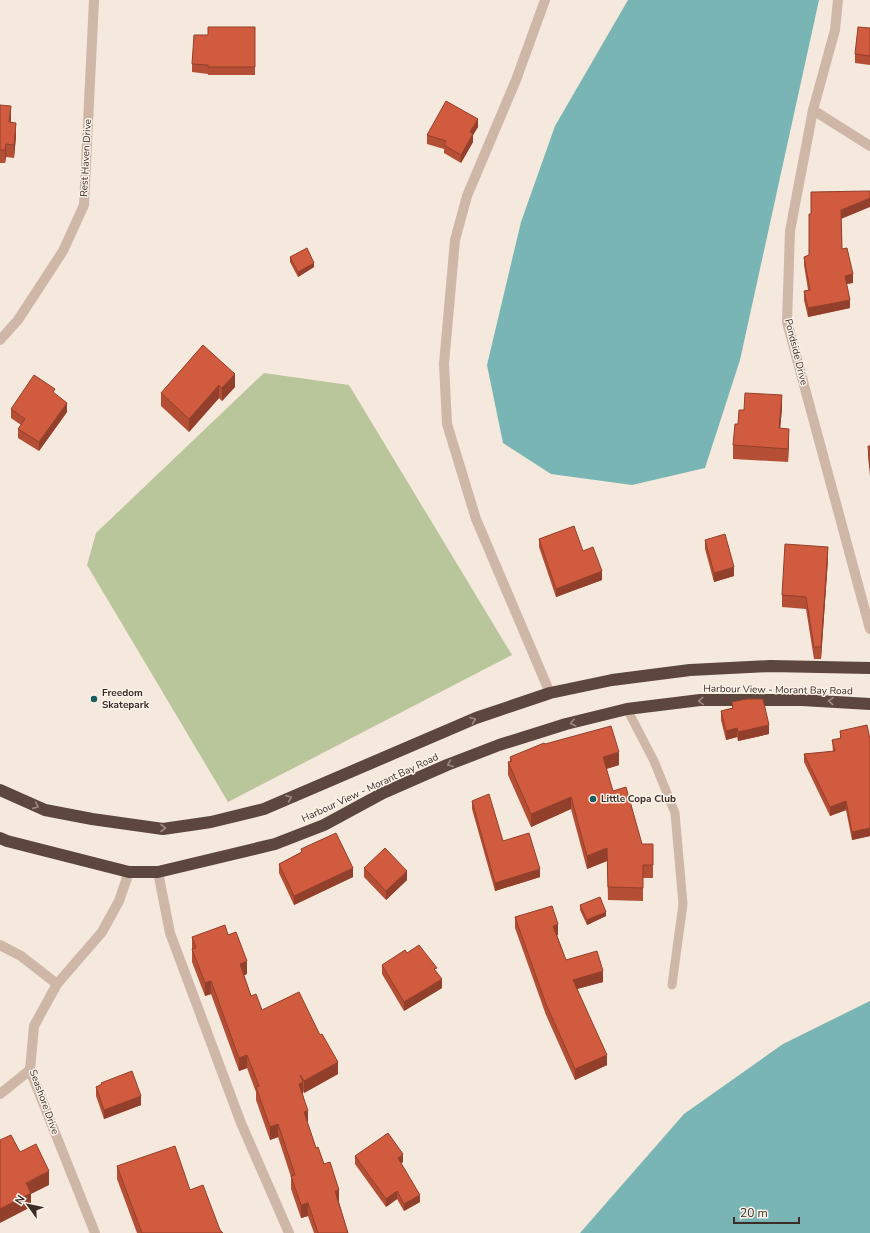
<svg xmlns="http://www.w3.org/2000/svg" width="870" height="1233" viewBox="0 0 870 1233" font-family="'Nunito Sans',sans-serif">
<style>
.green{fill:#b9c59a}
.water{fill:#78b5b4}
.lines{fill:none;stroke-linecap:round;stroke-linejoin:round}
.lane{stroke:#ceb7a7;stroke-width:9}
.street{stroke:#ceb7a7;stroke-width:10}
.highway{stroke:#5c463e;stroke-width:12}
.wall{fill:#b44e35}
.shaded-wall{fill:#92402b}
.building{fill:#d15b3e;stroke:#92402b}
.oneway{stroke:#9c8b82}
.poi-dot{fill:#195e60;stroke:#fbf2e9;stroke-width:1.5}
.labels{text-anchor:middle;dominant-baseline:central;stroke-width:3;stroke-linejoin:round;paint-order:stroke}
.street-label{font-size:10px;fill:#3a2d28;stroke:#fbf2e9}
.poi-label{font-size:10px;font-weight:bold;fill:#3a2d28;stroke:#fbf2e9;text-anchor:start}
</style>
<rect width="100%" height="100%" fill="#f5e8dc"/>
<polygon class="green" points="264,373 349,385 512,655 228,802 87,565 96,533"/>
<g class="water">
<polygon points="628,0 819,0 740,360 705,468 632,485 551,474 503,443 487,365 521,222 555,126"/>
<polygon points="870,1001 870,1233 580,1233 684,1114 783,1044"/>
</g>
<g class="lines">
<polyline class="lane" points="627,709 654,761 675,813 683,904 672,985"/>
<g class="street">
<polyline points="545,0 516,80 467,196 455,240 444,364 447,424 476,519 550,693"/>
<polyline points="838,0 835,30 813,110 790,231 787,322 870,629"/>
<polyline points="813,110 870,146"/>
<polyline points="0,340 18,320 63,251 84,205 94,0"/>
<polyline points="158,872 170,933 241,1123 289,1233"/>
<polyline points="0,945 21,956 57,984"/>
<polyline points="0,1094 30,1070"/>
<polyline points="95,1233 30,1070 34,1026 57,984 102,932 119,901 129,872"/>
</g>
<g class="highway">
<polyline points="0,790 45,810 92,819 163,829 211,822 264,809 476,718 550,693 612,680 690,670 770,666 870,668"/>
<polyline points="0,838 7,841 129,872 158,872 275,844 324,825 383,793 447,765 499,745 566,724 627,709 700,700 802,700 870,704"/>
</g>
</g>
<g class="wall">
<polygon points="255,27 255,75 208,75 208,74 192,72 192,64 208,35"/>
<polygon points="870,28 870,65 855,63 855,54"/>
<polygon points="0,105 11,119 11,122 16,136 14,158 6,157 5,163 0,163"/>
<polygon points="478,127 473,135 473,142 461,163 444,153 444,149 427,144 427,135"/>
<polygon points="841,219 842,249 853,283 846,284 850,308 808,317 804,300 804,291 808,290 804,265 804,257 809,255"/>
<polygon points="290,257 314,267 298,277 290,262"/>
<polygon points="203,345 235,387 222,401 219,398 189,432 161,406 161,393"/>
<polygon points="55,394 67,412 39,451 18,438 18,429 21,425 11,418 11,409"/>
<polygon points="782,408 780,428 789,442 788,462 733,459 733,445 738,424 744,410"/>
<polygon points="868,446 870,446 870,477 868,455"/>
<polygon points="539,539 583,551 602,580 556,597 539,547"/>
<polygon points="705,540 734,576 714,582 705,549"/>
<polygon points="828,559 821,659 814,659 806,609 782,607 782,595"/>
<polygon points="732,702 769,734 738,741 737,737 726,740 721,720 721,711 732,708"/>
<polygon points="840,731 870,739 870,836 852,840 846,810 830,816 804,762 804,754 833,752 832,740 840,739"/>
<polygon points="545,744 619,765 606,769 613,791 642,844 653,844 653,878 643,878 643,901 608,900 607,861 587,869 571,809 531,827 508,775 508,762 510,762 510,757"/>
<polygon points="472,801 503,841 540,877 495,891 472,809"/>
<polygon points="301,849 353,877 294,905 279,873 279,864 301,852"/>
<polygon points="364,868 407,880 386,900 364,877"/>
<polygon points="580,905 606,916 587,925 580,910"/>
<polygon points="515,917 558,935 557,935 566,960 603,982 577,989 607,1065 575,1080 546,1015 515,928"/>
<polygon points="228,935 247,974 244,975 251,996 262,1010 338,1074 304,1093 303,1091 303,1094 308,1124 316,1148 324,1164 339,1202 348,1233 314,1233 308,1216 301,1218 291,1189 291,1177 278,1137 270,1140 256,1100 256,1092 247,1068 239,1071 211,994 205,996 192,962 192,937"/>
<polygon points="407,953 437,972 442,988 404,1011 382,974 382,965"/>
<polygon points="101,1083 141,1105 104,1119 96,1096 96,1087 101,1085"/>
<polygon points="355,1156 403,1162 401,1163 420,1202 404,1211 397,1199 386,1207 355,1164"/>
<polygon points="117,1166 190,1190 223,1233 137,1233 117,1179"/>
</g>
<g class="shaded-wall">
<polygon points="11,106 11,119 9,135 9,122"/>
<polygon points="478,119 478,127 473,135 473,142 461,163 461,155 470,132"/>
<polygon points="16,123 16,136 14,158 14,145"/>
<polygon points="6,144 6,157 5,163 5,150"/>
<polygon points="870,198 870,207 841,219 841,210"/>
<polygon points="314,263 314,267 298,277 298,272"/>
<polygon points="853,274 853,283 845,284 845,276"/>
<polygon points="850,300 850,308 808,317 808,308"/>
<polygon points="235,374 235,387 222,401 222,388"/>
<polygon points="219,385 219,398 189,432 189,419"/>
<polygon points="782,395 782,408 779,442 779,428"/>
<polygon points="67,403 67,412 39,451 39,442"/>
<polygon points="789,429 789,442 788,462 788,449"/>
<polygon points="828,547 828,559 821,659 821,647"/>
<polygon points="734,567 734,576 714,582 714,573"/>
<polygon points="602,571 602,580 556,597 556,589"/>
<polygon points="769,725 769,734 738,741 738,732"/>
<polygon points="737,728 737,737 726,740 726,731"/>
<polygon points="619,752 619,765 603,770 603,757"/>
<polygon points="571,797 571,809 531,827 531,814"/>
<polygon points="846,801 846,810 830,816 830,807"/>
<polygon points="870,828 870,836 852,840 852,832"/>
<polygon points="607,848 607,861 587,869 587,856"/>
<polygon points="353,868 353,877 294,905 294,896"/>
<polygon points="540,869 540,877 495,891 495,883"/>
<polygon points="407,871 407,880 386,900 386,891"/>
<polygon points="606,912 606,916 587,925 587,920"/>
<polygon points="558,924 558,935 553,937 553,926"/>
<polygon points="247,961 247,974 240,977 240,964"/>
<polygon points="603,971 603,982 573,990 573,980"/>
<polygon points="442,979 442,988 404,1011 404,1002"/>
<polygon points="211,981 211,994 205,996 205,983"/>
<polygon points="247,1055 247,1068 239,1071 239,1058"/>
<polygon points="607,1055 607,1065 575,1080 575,1069"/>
<polygon points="338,1062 338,1074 304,1093 304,1081"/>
<polygon points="303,1082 303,1094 299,1084"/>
<polygon points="141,1096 141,1105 104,1119 104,1110"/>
<polygon points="308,1111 308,1124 304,1125 304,1112"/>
<polygon points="278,1124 278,1137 270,1140 270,1127"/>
<polygon points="403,1154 403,1162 398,1165 398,1158"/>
<polygon points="49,1171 49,1185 31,1194 31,1207 0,1223 0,1209 26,1183"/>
<polygon points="339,1190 339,1202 335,1204 335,1191"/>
<polygon points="397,1191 397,1199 386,1207 386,1199"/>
<polygon points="420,1195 420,1202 404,1211 404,1204"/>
<polygon points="308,1203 308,1216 301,1218 301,1205"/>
</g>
<g class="building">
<polygon points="208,27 255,27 255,67 208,67 208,65 192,64 194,35 208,35"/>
<polygon points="858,27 870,28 870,56 855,54"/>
<polygon points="446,101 478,119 470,132 473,134 461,155 444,145 446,141 427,135"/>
<polygon points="0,105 11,106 9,122 16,123 14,145 6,144 5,150 0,150"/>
<polygon points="870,191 870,198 841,210 842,249 847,248 853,274 845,276 850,300 808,308 804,291 810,290 804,257 809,255 809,214 811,214 811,192"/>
<polygon points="307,248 314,263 298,272 290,257"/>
<polygon points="203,345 235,374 222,388 219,385 189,419 161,393"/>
<polygon points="34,375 55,389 53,392 67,403 39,442 18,429 25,419 11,409"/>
<polygon points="745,393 782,395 779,428 789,429 788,449 733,445 735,424 738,424 739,410 744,410"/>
<polygon points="868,446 870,446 870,468"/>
<polygon points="574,526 583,551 593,547 602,571 556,589 539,539"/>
<polygon points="725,534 734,567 714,573 705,540"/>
<polygon points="785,544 828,547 821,647 814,647 806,597 782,595"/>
<polygon points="746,699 763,699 769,725 738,732 737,728 726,731 721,711 733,708 732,702"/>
<polygon points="867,725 870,739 870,828 852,832 846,801 830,807 804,754 835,751 832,740 841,738 840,731"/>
<polygon points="611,726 619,752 603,757 613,791 626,787 642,844 653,844 653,865 643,865 643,888 608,887 607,848 587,856 571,797 531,814 508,762 512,761 510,757 544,743 545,744"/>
<polygon points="489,794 503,841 529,833 540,869 495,883 472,801"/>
<polygon points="336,833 353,868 294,896 279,864 302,852 301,849"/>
<polygon points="385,848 407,871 386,891 364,868"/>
<polygon points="600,897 606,912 587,920 580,905"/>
<polygon points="552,906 558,924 553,926 566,960 597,951 603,971 573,980 607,1055 575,1069 546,1004 515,917"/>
<polygon points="225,925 228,935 236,932 247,961 240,964 251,996 256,994 262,1010 299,992 320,1035 322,1034 338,1062 304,1081 300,1075 303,1082 299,1084 308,1111 304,1112 316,1148 318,1147 324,1164 330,1162 339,1190 335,1191 348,1233 318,1233 308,1203 301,1205 291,1176 295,1175 278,1124 270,1127 256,1087 259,1086 247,1055 239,1058 211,981 205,983 192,949 196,948 192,937"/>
<polygon points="419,945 437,968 434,969 442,979 404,1002 382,965 405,950 407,953"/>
<polygon points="132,1071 141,1096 104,1110 96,1087 102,1084 101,1083"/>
<polygon points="388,1133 403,1154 398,1158 420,1195 404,1204 397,1191 386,1199 355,1156"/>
<polygon points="11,1135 20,1152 36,1144 49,1171 26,1183 31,1193 0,1209 0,1140"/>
<polygon points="175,1146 190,1190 203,1185 220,1230 223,1233 142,1233 117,1166"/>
</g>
<defs><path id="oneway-chevron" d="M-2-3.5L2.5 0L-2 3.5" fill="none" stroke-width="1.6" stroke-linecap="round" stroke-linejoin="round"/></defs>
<g class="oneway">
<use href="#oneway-chevron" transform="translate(701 701) rotate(177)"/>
<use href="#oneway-chevron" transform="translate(831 701) rotate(-177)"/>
<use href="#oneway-chevron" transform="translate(473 720) rotate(-23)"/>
<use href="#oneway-chevron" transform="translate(573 723) rotate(166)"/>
<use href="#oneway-chevron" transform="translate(450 764) rotate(158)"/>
<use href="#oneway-chevron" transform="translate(289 798) rotate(-23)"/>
<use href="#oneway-chevron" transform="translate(36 806) rotate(24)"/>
<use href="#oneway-chevron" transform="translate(163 828)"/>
</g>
<g class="poi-dot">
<circle cx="94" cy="699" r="4"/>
<circle cx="593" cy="799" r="4"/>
</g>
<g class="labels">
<g class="street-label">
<text transform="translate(86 158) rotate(-87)">Rest Haven Drive</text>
<text transform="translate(796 352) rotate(76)">Pondside Drive</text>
<text transform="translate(778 690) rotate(1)">Harbour View - Morant Bay Road</text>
<text transform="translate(370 788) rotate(-25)">Harbour View - Morant Bay Road</text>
<text transform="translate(44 1102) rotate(70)">Seashore Drive</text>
</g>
<g class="poi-label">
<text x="102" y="693">Freedom<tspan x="102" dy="12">Skatepark</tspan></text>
<text x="601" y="799">Little Copa Club</text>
</g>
</g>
<g transform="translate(28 1205) rotate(303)" stroke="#fbf2e9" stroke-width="3" paint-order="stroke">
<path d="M0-3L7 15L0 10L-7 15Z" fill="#3a2d28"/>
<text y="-6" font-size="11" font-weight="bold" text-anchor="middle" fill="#3a2d28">N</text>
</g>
<path d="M734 1217v6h65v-6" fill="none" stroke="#3a2d28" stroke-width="2"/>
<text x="740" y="1217" font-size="12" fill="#3a2d28" stroke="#fbf2e9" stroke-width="3" paint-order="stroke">20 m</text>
</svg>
